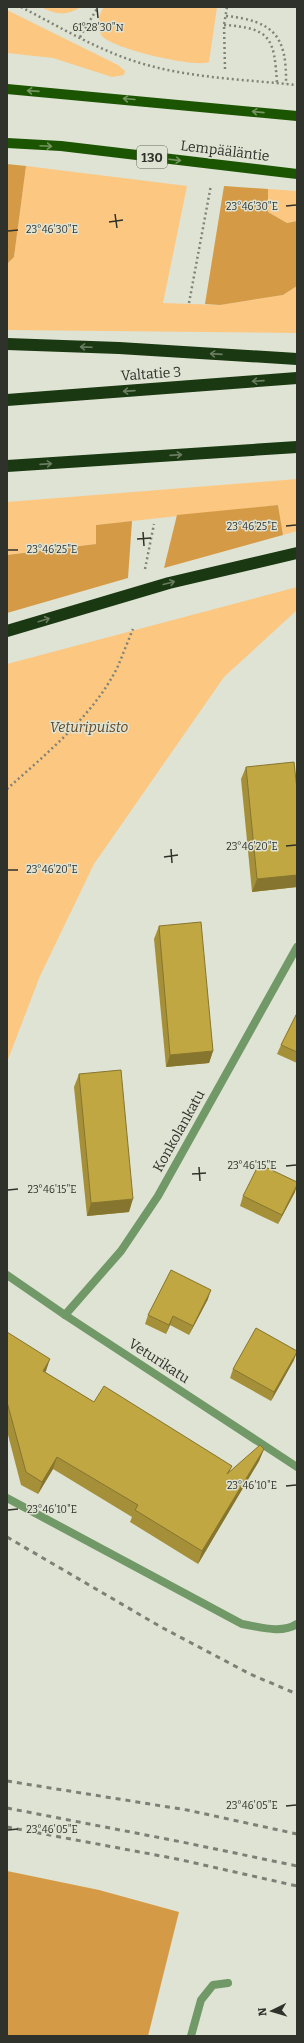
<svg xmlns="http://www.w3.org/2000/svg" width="304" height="2043" viewBox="0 0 304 2043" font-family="Bitter,serif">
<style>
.green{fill:#fcc781}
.forest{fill:#d59a46}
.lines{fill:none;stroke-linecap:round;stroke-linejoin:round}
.path{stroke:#808378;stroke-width:2.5;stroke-dasharray:2 3;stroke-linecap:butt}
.service{stroke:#719867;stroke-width:8}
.minor{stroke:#719867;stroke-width:8}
.tertiary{stroke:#719867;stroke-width:8}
.primary{stroke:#1b5501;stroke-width:10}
.motorway{stroke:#1a3811;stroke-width:12}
.rail{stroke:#7d8076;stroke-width:3;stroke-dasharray:5 5;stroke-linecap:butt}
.wall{fill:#a59039}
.shaded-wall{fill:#86752e}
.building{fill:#c0a742;stroke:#86752e}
.oneway{stroke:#739560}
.oneway2{stroke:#697c5f}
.ticks{fill:none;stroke:#2f312b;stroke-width:1.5}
.labels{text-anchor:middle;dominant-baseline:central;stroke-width:3;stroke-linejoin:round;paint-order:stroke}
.shield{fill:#dfe3d3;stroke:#64665d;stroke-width:1}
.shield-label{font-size:13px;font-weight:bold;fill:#2f312b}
.street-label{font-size:14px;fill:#2f312b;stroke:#dfe3d3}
.park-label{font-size:14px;font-style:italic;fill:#614725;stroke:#dfe3d3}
.ticks-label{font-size:10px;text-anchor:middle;fill:#2f312b;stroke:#dfe3d3;stroke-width:3;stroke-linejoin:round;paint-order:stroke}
</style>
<rect width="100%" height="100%" fill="#dfe3d3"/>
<g class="green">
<path d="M41 7H81C67 16 56 15 41 7Z"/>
<path d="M104 7H217L209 62C195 68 113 49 102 36 96 28 98 15 104 7Z"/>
<polygon points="7,10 118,65 125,71 124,75 112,77 53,58 7,53"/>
<polygon points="26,166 187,186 163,303 220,305 283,295 297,286 297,333 7,330 7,264 14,257"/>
<polygon points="268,189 297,191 297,221 287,223 268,212"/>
<polygon points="297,479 297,531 283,535 278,505 96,525 96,544 7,555 7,502"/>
<polygon points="297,587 297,610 224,677 94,864 40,976 7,1062 7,664"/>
</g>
<g class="forest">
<polygon points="7,164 26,166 14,257 7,264"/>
<polygon points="224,186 268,189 268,212 287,223 297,221 297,286 283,295 220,305 205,304"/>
<polygon points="278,505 283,535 164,568 177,515"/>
<polygon points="132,521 128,578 7,613 7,555 96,544 96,525"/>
<polygon points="7,1871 99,1890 179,1912 148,2036 7,2036"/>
</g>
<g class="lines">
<g class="path">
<path d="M21 7C56 25 91 46 128 59 181 78 241 79 297 85"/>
<path d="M226 16C274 21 287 36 286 84"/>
<path d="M224 25C272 28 274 39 277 83"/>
<polyline points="80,37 98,7"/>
<polyline points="225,69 224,25 227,7"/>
<polyline points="189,303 211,185"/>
<polyline points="145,569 154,524"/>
<path d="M7 789C46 754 95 714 118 666 123 654 128 641 133 629"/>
</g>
<g class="service">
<path d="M7 1498 242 1624C260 1627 281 1634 297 1624"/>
<polyline points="191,2036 201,2000 213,1985 228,1983"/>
</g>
<polyline class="minor" points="65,1315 121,1251 158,1196 297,947"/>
<polyline class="tertiary" points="7,1275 65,1315 297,1467"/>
<g class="primary">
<polyline points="7,89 297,116"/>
<polyline points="7,143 61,146 297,174"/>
</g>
<g class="motorway">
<polyline points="7,344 119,348 297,359"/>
<polyline points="7,400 297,378"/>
<polyline points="7,466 297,447"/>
<polyline points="7,631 169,583 297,553"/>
</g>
<g class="rail">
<polyline points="7,1537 161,1627 250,1674 297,1694"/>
<polyline points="7,1781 187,1810 297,1834"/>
<polyline points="7,1808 182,1842 297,1866"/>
<polyline points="7,1827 177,1859 297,1886"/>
</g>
</g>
<g class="wall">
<polygon points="246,767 297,790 297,887 252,892 241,779"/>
<polygon points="159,926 213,1051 209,1063 166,1067 154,939"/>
<polygon points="297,1013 297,1063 277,1054 281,1045"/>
<polygon points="79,1074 129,1212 87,1216 74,1087"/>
<polygon points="295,1192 278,1224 240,1206 243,1196"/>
<polygon points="208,1299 189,1335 170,1325 166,1334 145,1324 148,1315"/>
<polygon points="7,1332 45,1372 94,1402 232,1466 229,1472 264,1449 259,1461 198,1564 130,1522 132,1517 53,1469 38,1494 21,1485 7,1431"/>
<polygon points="294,1360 271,1401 230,1378 233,1369"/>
</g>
<g class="shaded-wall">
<polygon points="297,875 297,887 252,892 257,879"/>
<polygon points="213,1051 209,1063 166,1067 170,1055"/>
<polygon points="297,1185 295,1192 278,1224 282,1215"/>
<polygon points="133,1199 129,1212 87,1216 91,1203"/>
<polygon points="211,1290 208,1299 189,1335 193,1326"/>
<polygon points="173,1316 170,1325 166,1334 169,1325"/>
<polygon points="297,1352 294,1360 271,1401 274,1392"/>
<polygon points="50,1359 46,1371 38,1383 43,1371"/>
<polygon points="264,1449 259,1461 198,1564 202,1551"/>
<polygon points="57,1457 53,1469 38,1494 42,1482"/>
</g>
<g class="building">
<polygon points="294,762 297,790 297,875 257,879 246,767"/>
<polygon points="201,922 213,1051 170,1055 159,926"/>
<polygon points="297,1013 297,1052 281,1045"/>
<polygon points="121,1070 133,1199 91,1203 79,1074"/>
<polygon points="259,1164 297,1182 297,1185 282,1215 243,1196"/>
<polygon points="171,1270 211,1290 193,1326 173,1316 169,1325 148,1315"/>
<polygon points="256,1328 297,1351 297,1352 274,1392 233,1369"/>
<polygon points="7,1332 50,1359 43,1371 94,1402 104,1386 232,1466 227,1474 260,1445 264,1449 202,1551 135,1510 138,1505 57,1457 42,1482 26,1472 7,1402"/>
</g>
<defs><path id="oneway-shaft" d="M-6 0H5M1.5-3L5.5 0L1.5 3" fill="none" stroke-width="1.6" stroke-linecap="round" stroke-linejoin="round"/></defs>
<g class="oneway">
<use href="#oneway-shaft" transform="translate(33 91) rotate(-176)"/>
<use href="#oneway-shaft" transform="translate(129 99) rotate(-175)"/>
<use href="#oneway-shaft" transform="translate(258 112) rotate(-174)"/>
<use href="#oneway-shaft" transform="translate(46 146) rotate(3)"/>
<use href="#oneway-shaft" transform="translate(175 160) rotate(7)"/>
</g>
<g class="oneway2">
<use href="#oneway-shaft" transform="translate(86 347) rotate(-178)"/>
<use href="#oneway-shaft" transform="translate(216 354) rotate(-176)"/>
<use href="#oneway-shaft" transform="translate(258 381) rotate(176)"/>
<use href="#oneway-shaft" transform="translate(129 391) rotate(176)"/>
<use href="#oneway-shaft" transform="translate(176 455) rotate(-4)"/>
<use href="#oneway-shaft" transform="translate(46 464) rotate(-4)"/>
<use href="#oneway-shaft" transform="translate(169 583) rotate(-15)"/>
<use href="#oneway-shaft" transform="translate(44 620) rotate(-17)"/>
</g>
<path class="ticks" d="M97 8 98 18M286 206 296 205M115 214 117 228M109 222 123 220M8 231 18 230M286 526 296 525M143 532 144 546M137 539 151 538M8 550H18M286 846 296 845M171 849 172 863M164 857 178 855M8 870H18M286 1166 296 1165M199 1167 200 1181M192 1174 206 1173M8 1190 18 1189M286 1486 296 1485M8 1510 18 1509M286 1806 296 1805M8 1830 18 1829"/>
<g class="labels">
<rect class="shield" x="137" y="146" width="30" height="22" rx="3"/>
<g class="shield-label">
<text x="152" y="157">130</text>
</g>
<g class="street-label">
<text transform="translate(225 151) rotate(7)">Lempääläntie</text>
<text transform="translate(151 374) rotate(-4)">Valtatie 3</text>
<text transform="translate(179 1131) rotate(-61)">Konkolankatu</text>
<text transform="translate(159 1361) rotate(33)">Veturikatu</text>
</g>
<g class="park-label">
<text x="89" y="727">Veturipuisto</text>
</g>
</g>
<g class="ticks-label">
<text x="98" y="31">61°28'30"N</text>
<text x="252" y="210">23°46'30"E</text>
<text x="52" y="233">23°46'30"E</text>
<text x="252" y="530">23°46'25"E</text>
<text x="52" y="553">23°46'25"E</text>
<text x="252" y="850">23°46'20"E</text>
<text x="52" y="873">23°46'20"E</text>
<text x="252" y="1169">23°46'15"E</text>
<text x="52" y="1193">23°46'15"E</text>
<text x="252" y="1489">23°46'10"E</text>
<text x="52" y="1513">23°46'10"E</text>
<text x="252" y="1809">23°46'05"E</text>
<text x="52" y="1833">23°46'05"E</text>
</g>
<rect width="304" height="2043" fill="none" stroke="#2f312b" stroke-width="16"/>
<g transform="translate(272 2011) rotate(265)" stroke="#dfe3d3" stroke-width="3" paint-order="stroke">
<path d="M0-3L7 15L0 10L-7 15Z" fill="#2f312b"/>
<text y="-6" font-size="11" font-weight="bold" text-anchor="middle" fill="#2f312b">N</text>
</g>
</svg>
